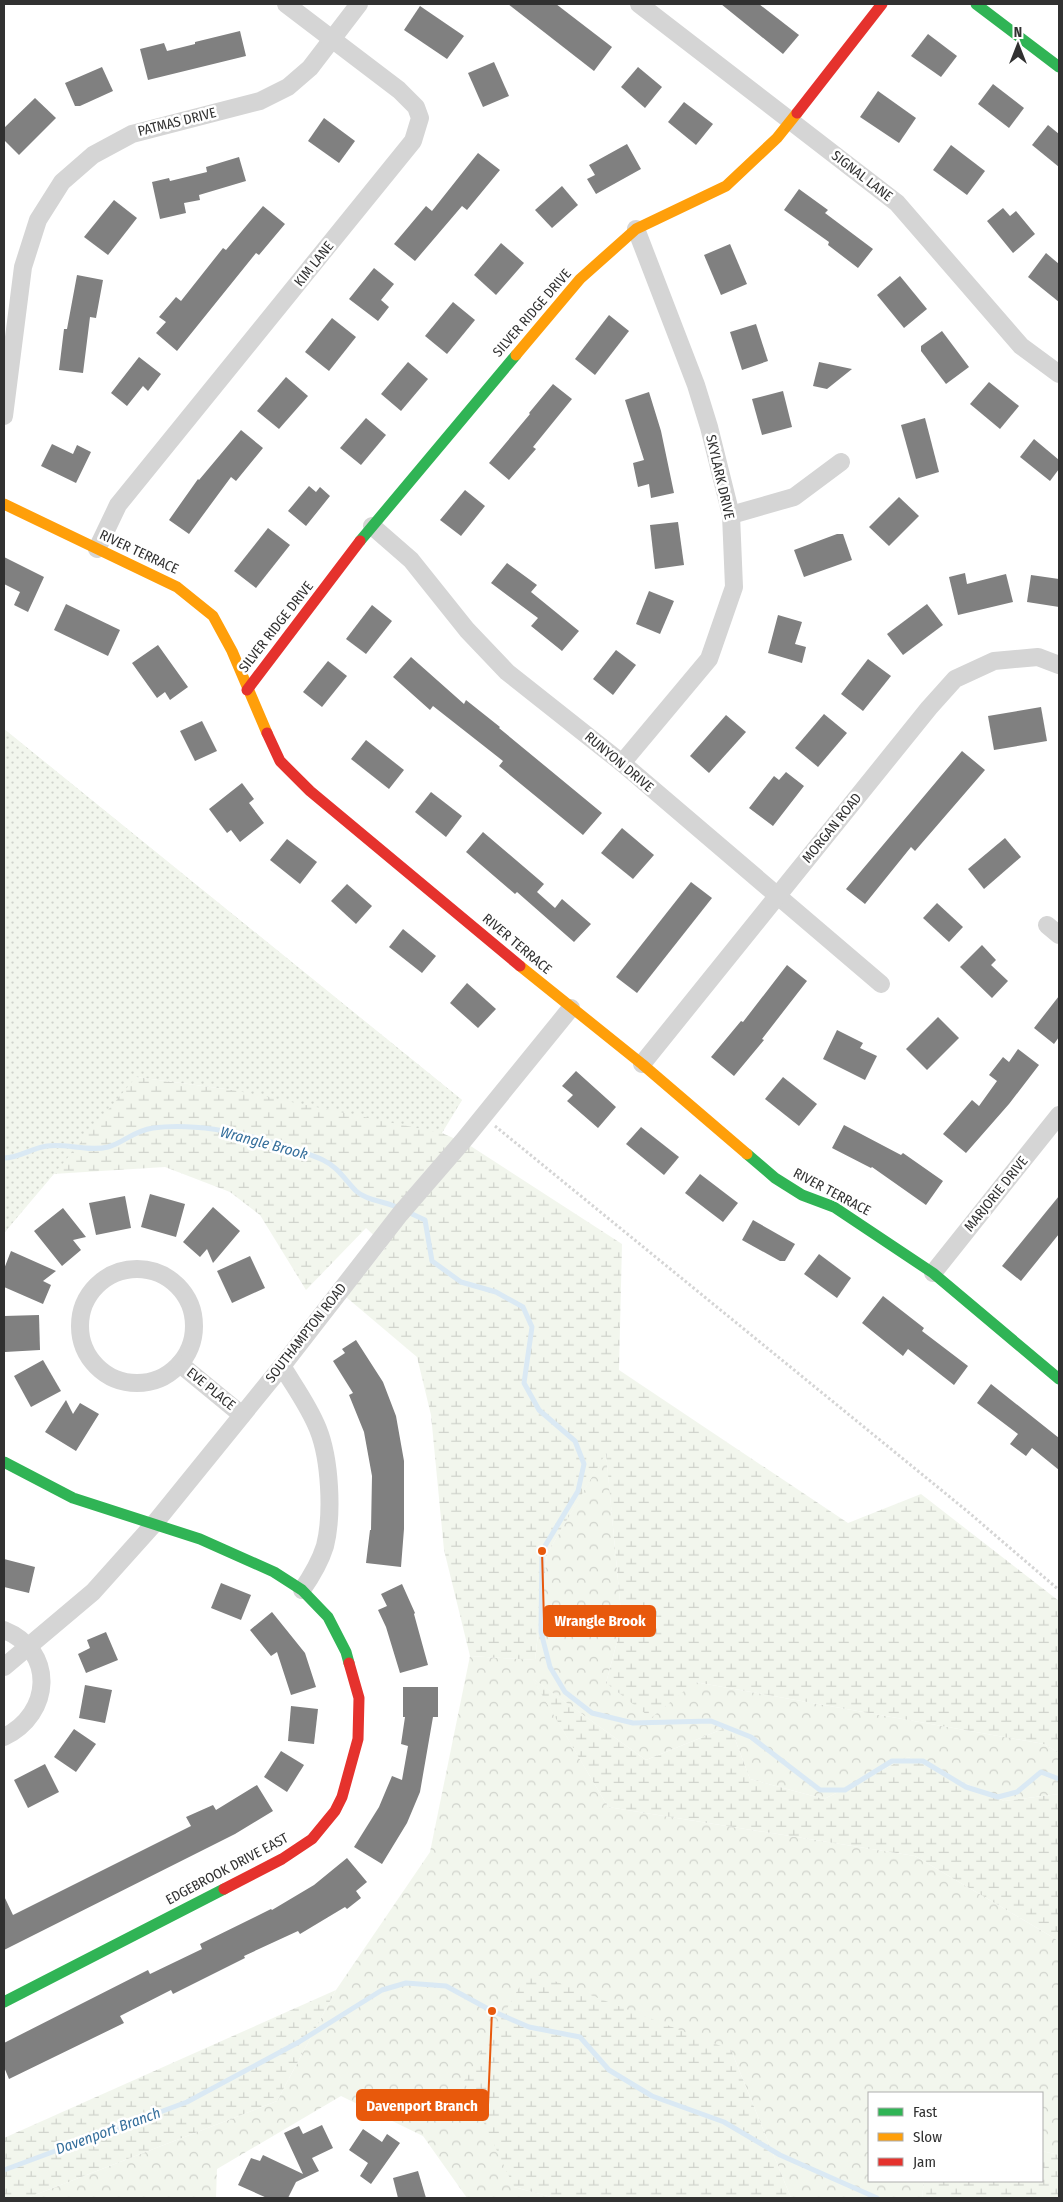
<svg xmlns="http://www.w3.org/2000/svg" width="1063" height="2202" viewBox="0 0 1063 2202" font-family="'Fira Sans Condensed',sans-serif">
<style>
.forest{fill:url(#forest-crowns)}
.wetland{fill:url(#wetland-marsh)}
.park{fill:url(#park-dots)}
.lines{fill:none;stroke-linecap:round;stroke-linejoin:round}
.stream{stroke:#dae9f4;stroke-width:5}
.building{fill:#808080}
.path{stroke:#d5d5d5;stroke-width:3;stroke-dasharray:2.5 2.5;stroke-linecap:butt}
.street{stroke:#d5d5d5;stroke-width:18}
.fast{stroke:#30b455;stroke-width:11}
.slow{stroke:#ff9f0a;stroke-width:11}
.jam{stroke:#e5322d;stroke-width:11}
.labels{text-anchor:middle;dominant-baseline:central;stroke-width:5;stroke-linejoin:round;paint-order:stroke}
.street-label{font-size:14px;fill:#313131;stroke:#fff}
.water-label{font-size:15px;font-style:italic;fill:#366f9c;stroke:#fff}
.leader{fill:none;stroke:#e8590c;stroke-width:2}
.callout-dot{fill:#e8590c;stroke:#fff;stroke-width:2}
.callout{fill:#e8590c;stroke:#e8590c;stroke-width:2}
.callout-label{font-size:15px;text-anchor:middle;font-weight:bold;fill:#fff}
</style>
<defs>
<pattern id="forest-crowns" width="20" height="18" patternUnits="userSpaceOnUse" patternTransform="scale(1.25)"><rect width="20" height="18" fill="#f2f6ed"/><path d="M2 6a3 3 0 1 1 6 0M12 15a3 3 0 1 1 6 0" fill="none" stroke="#d0d3cc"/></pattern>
<pattern id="wetland-marsh" width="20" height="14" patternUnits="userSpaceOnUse" patternTransform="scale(1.25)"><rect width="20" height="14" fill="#f2f6ed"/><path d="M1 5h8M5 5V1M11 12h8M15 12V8" fill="none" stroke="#d0d3cc"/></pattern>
<pattern id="park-dots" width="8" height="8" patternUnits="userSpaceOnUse" patternTransform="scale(1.25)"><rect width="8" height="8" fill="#f2f6ed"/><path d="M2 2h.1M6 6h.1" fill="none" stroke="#d0d3cc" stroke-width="1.8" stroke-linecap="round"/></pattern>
</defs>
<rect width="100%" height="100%" fill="#fff"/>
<polygon class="forest" points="606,1452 622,1623 606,1683 695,1682 1044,1744 1059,1753 1059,1794 1004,1801 908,1757 824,1799 750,1779 730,1726 646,1760 533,1679 608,1807 915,1856 1059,1941 1059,2155 1042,2151 1042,2093 869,2093 869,2181 924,2181 922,2198 791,2198 731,2050 514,2187 555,2198 467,2198 423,2136 341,2096 217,2169 216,2198 27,2198 277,2101 336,1990 430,1852 470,1656 535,1660 547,1554"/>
<g class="wetland">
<polygon points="4,729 462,1100 442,1133 469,1145 622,1244 619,1370 848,1523 921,1494 1059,1601 1059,1753 1044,1744 695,1682 651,1718 606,1683 622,1623 606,1453 547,1554 535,1660 470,1656 444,1550 431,1415 417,1357 346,1297 386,1247 366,1228 306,1290 260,1215 230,1192 165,1167 53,1174 4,1233 4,995 136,1077 233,1090"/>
<polygon points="532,1678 646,1760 730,1726 750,1779 824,1799 908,1757 1004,1801 1059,1794 1059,1941 915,1856 608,1807"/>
<polygon points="529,1971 731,2050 791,2198 555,2198 514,2187 464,2081"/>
<polygon points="336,1990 277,2101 27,2198 4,2198 4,2138"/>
<polygon points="1042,2151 1059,2155 1059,2198 922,2198 924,2181 1042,2181"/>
</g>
<polygon class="park" points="4,729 462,1100 441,1133 233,1090 136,1077 4,1233"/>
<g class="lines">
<g class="stream">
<path d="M4 1158C19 1158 32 1148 47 1146 67 1143 88 1152 108 1147 125 1142 133 1131 153 1128 198 1122 248 1134 291 1148 301 1152 313 1155 323 1160 338 1167 345 1180 356 1191 366 1200 382 1201 394 1206"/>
<polyline points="412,1214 425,1220 432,1261 461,1282 496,1292 523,1307 532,1327 524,1383 539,1410 575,1441 584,1464 578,1491 542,1551 541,1632 550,1667 565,1692 592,1713 633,1723 711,1721 751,1737 820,1790 845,1790 892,1761 923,1761 966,1787 998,1797 1017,1792 1041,1772 1059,1779"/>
<polyline points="4,2170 187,2102 299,2042 382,1990 406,1983 446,1986 492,2011 529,2027 580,2037 609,2070 652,2096 724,2122 780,2155 877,2198"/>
</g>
</g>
<g class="building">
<polygon points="508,4 556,4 612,47 594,71"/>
<polygon points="721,4 759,4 799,35 783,54"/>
<polygon points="420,6 464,36 447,59 404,30"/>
<polygon points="240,31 246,56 148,80 140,49 164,43 167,51 195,44 195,42"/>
<polygon points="928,34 957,56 941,77 911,56"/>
<polygon points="494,62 509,96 483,107 468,73"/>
<polygon points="102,67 113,91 80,106 75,106 65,83"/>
<polygon points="638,67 662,87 645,108 621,87"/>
<polygon points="993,84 1024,108 1009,128 978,104"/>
<polygon points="878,91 916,118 899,143 860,117"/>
<polygon points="35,98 56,118 19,155 4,140 4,128"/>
<polygon points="684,102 713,124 696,145 668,122"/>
<polygon points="324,118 355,141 339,163 308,141"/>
<polygon points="1048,125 1059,134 1059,167 1032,145"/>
<polygon points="627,144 641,169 596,194 587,179 595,175 589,165"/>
<polygon points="951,145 985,171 967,195 933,170"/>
<polygon points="478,153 500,170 467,210 462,206 415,261 394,244 426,206 432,211"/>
<polygon points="239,157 246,181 199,195 200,200 184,203 186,213 160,219 152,182 169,178 170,181 207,172 206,167"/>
<polygon points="562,186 578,205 552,228 535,210"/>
<polygon points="799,189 828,210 825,213 873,249 858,268 828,245 829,242 784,210"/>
<polygon points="114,200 137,218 108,255 84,237"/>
<polygon points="263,206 285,224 259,255 256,253 177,351 156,333 166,322 159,317 176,297 181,301 223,248 226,250"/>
<polygon points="1003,208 1010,216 1016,211 1035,234 1013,253 987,221"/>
<polygon points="501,243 524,263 496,295 474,275"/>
<polygon points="730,244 747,284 721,295 704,255"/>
<polygon points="1046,253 1059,264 1059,302 1028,277"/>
<polygon points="374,268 394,284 381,300 389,307 378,321 349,299"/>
<polygon points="77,275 103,280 96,318 90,317 83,373 59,370 64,329 67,329"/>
<polygon points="900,276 927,309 904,328 877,295"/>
<polygon points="453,302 475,320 447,354 425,336"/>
<polygon points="609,315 629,331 595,375 575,359"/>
<polygon points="332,318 356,337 329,371 305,352"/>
<polygon points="756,324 768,361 742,370 730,332"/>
<polygon points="942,331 969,367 946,384 921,351 921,346"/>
<polygon points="139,357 161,374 148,391 143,386 127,406 111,393"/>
<polygon points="408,362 428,379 401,411 381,394"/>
<polygon points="819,362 852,369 827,389 813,386"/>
<polygon points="286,377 308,396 279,429 257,411"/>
<polygon points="989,382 1019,406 1000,429 970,404"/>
<polygon points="553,384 572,399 533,447 536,449 509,480 489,463 530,414 529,413"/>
<polygon points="783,391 792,427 762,435 752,399"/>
<polygon points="649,392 661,431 674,493 651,498 649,484 638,487 633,463 644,460 625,400"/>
<polygon points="366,418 386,435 361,465 340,448"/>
<polygon points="925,418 939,472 916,479 901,425"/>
<polygon points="241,430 263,448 236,481 231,477 189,534 169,520 198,479 199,480"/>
<polygon points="1034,439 1059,460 1059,469 1050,481 1020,457"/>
<polygon points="52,444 73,454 77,445 91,452 76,483 41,466"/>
<polygon points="309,486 316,492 320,487 330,496 306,526 288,511"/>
<polygon points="465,490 485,506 461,536 440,520"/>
<polygon points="899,497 919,516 889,546 869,527"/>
<polygon points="678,522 684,565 655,569 650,525"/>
<polygon points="268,528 290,545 256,588 234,571"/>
<polygon points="837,534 843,534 852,560 804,577 794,550"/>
<polygon points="4,557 44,577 28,612 14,605 20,592 4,584"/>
<polygon points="507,563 537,585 531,592 579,631 562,651 531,626 538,618 491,583"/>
<polygon points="965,573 967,584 1006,574 1013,602 958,615 949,577"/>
<polygon points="1031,575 1059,579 1059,607 1027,602"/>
<polygon points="649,591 674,601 660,634 636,624"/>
<polygon points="66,604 120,630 108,656 54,630"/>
<polygon points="927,604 943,625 903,655 887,634"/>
<polygon points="372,605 392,621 366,654 346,639"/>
<polygon points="778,615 802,622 795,644 806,647 802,663 768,653"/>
<polygon points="158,645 188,687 170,700 165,692 157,698 132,663"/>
<polygon points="616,650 636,665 613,695 593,679"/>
<polygon points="411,657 464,704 466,700 500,727 499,728 602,813 583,835 499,766 503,761 433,706 430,710 393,677"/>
<polygon points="868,659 891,676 863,711 841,694"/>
<polygon points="328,661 347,676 322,707 303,692"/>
<polygon points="1041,707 1047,741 994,750 988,716"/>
<polygon points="824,714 847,733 818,767 795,748"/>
<polygon points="726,715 746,732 709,773 690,756"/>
<polygon points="202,721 217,751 195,761 180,731"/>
<polygon points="366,740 404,770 389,789 351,759"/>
<polygon points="962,751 985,770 915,851 911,847 865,904 846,889"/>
<polygon points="786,772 804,786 773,826 749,808 774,776 779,780"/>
<polygon points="242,783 254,799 249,803 264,823 240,842 231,830 227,833 209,809"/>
<polygon points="431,792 462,816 446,837 415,812"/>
<polygon points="622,828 654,855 633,879 601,853"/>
<polygon points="483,832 544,884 537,892 555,908 562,899 591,924 574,942 517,892 515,894 466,852"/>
<polygon points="1005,838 1021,857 984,889 968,869"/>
<polygon points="287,839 317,862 300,884 270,860"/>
<polygon points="691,882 712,898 637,993 616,977"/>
<polygon points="347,884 372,906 356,924 331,901"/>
<polygon points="937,903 963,927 949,942 923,918"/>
<polygon points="403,929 436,956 422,973 389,947"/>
<polygon points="982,945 996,960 991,965 1008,981 992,998 960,967"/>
<polygon points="787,965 807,981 762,1039 764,1040 734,1076 711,1057 741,1021 743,1022"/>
<polygon points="467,983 496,1009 478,1028 450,1003"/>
<polygon points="1059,996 1059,1037 1054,1044 1034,1028"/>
<polygon points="938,1017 959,1038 927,1070 906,1049"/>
<polygon points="837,1030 863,1043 860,1048 877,1056 865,1080 823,1059"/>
<polygon points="1018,1049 1039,1065 1009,1104 966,1153 943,1134 972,1100 979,1106 997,1081 989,1075 1003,1057 1009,1062"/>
<polygon points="576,1071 616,1107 598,1128 567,1101 573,1095 562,1086"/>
<polygon points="783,1077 817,1104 799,1126 765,1099"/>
<polygon points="844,1125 901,1155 903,1153 943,1181 926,1205 872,1167 871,1168 832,1148"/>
<polygon points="641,1127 679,1157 664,1175 626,1144"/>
<polygon points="700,1174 738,1203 723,1222 685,1193"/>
<polygon points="150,1194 185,1204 176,1237 141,1227"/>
<polygon points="125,1196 131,1228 96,1235 89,1203"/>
<polygon points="1059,1196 1059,1234 1021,1281 1002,1266"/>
<polygon points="213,1207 240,1231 213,1263 207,1249 200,1257 183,1242"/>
<polygon points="63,1208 86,1237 73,1240 81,1250 62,1266 34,1231"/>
<polygon points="753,1220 795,1244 785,1261 780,1261 742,1240"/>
<polygon points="11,1251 56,1271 43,1281 51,1285 43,1304 4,1287 4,1269"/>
<polygon points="819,1254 851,1278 837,1298 804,1274"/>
<polygon points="250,1256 265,1288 232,1303 217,1271"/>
<polygon points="883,1296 924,1328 922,1331 968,1366 954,1385 908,1349 903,1356 862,1323"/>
<polygon points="39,1315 40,1350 5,1352 4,1316"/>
<polygon points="356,1340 383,1382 396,1416 404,1461 404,1529 401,1567 366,1563 370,1530 371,1530 372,1476 364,1432 349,1395 353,1393 333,1361 345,1353 342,1349"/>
<polygon points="43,1360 61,1391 31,1407 14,1376"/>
<polygon points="991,1384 1059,1438 1059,1470 1032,1448 1026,1456 1010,1444 1018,1434 977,1403"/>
<polygon points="66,1400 73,1414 80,1403 99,1414 76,1451 45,1432"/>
<polygon points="4,1559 35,1567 29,1593 4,1587"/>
<polygon points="221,1583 251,1595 241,1620 211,1608"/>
<polygon points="402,1584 415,1613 414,1614 428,1665 400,1673 386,1627 378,1610 387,1606 381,1594"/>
<polygon points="272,1612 305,1653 316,1687 291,1695 277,1652 271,1656 250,1630"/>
<polygon points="106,1632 118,1660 86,1673 78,1654 90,1648 87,1640"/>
<polygon points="85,1685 112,1690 105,1723 79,1718"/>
<polygon points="403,1687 438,1687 438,1717 433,1717 420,1792 407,1823 382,1864 354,1847 379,1807 392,1776 402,1780 408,1746 401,1744 405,1717 403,1717"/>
<polygon points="291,1706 318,1709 314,1744 288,1741"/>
<polygon points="74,1729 96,1744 76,1772 54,1757"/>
<polygon points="281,1751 304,1765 287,1792 264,1777"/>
<polygon points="45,1764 59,1792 28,1808 14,1780"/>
<polygon points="257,1785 273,1811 235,1834 4,1950 4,1896 13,1915 191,1826 186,1817 213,1805 216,1810"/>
<polygon points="347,1858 367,1882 356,1891 361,1898 347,1909 345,1907 300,1934 298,1931 244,1956 245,1958 173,1994 171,1990 120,2016 124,2023 9,2079 4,2067 4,2043 148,1970 150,1974 202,1949 200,1944 271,1909 272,1910 314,1885"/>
<polygon points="322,2125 333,2148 312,2158 319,2171 296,2182 288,2198 267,2198 238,2185 251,2158 260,2161 263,2155 303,2174 284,2133 299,2126 303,2134"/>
<polygon points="363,2129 382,2142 387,2134 400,2143 371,2184 360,2176 368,2163 349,2150"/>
<polygon points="418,2171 426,2198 398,2198 393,2178"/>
</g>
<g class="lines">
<polyline class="path" points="495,1126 967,1511 1059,1590"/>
<g class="street">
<polyline points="639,4 897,203 1021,346 1059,374"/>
<polyline points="4,416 23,267 38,220 62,182 93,155 132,134 260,101 288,87 310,68 359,4"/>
<polyline points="731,515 794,497 841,462"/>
<polyline points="372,526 411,560 467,630 507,672 622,763 881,984"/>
<polyline points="97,549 118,505 413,141 420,118 416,107 399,90 286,4"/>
<polyline points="622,763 709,659 734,587 731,515 709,427 696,385 636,229"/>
<polyline points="1047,925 1059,935"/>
<polyline points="642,1064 929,708 955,679 994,661 1038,657 1059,665"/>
<circle cx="137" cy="1326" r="57"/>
<polyline points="933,1273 1059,1115"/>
<polyline points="180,1364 242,1415"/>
<path d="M282 1366C294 1386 309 1406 318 1429 330 1459 333 1514 325 1546 320 1562 311 1577 302 1590"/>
<path d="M4 1630C56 1651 52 1714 4 1737"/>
<polyline points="4,1667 93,1592 154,1524 282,1366 400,1214 463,1141 571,1008"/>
</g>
<g class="fast">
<polyline points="976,4 1059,67"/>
<polyline points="360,541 516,355"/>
<polyline points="747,1154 775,1178 802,1195 834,1207 933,1273 1059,1379"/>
<polyline points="4,1462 73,1498 200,1539 274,1572 302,1590 328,1617 346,1652 349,1663"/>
<polyline points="4,2002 224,1889"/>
</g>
<g class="slow">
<polyline points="516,355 580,279 636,229 726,186 777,138 797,113"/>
<polyline points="4,504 177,587 213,616 232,651 267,733"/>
<polyline points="520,966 642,1064 747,1154"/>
</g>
<g class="jam">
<polyline points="797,113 882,4"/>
<polyline points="247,690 360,541"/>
<polyline points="267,733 280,761 310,791 520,966"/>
<polyline points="224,1889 282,1859 312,1839 335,1811 342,1797 358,1739 359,1698 349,1663"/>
</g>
</g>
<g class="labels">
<g class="street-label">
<text transform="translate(177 122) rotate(-14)">PATMAS DRIVE</text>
<text transform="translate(862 176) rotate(38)">SIGNAL LANE</text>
<text transform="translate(314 264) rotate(-51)">KIM LANE</text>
<text transform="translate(532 313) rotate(-49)">SILVER RIDGE DRIVE</text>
<text transform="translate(720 477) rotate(77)">SKYLARK DRIVE</text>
<text transform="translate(139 552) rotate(25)">RIVER TERRACE</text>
<text transform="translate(276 627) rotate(-52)">SILVER RIDGE DRIVE</text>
<text transform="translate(619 762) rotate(40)">RUNYON DRIVE</text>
<text transform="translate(832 828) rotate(-51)">MORGAN ROAD</text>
<text transform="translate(517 944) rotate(40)">RIVER TERRACE</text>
<text transform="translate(832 1192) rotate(28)">RIVER TERRACE</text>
<text transform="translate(996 1194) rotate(-51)">MARJORIE DRIVE</text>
<text transform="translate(306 1333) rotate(-52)">SOUTHAMPTON ROAD</text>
<text transform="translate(211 1389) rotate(39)">EVE PLACE</text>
<text transform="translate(227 1869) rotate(-28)">EDGEBROOK DRIVE EAST</text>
</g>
<g class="water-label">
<text transform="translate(264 1143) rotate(15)">Wrangle Brook</text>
<text transform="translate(108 2131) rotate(-20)">Davenport Branch</text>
</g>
</g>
<path class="leader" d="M542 1551L544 1621M492 2011L488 2105"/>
<g class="callout-dot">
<circle cx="542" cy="1551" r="5"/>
<circle cx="492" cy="2011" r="5"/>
</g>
<g class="callout">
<rect x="544" y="1606" width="111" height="30" rx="5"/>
<rect x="357" y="2090" width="131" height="30" rx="5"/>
</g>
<g class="callout-label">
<text x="600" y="1626">Wrangle Brook</text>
<text x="422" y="2111">Davenport Branch</text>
</g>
<rect width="1063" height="2202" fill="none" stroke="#313131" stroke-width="10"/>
<rect x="868" y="2092" width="175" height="90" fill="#ffffff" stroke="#adadad"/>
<rect x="878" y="2108" width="25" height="8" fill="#30b455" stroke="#adadad"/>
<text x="913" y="2117" font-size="15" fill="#313131">Fast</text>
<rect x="878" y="2133" width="25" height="8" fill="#ff9f0a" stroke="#adadad"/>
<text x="913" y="2142" font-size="15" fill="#313131">Slow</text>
<rect x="878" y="2158" width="25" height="8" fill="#e5322d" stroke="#adadad"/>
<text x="913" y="2167" font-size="15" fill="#313131">Jam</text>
<g transform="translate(1018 45)" stroke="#ffffff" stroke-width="4" paint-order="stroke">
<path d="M0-4L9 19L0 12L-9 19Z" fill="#313131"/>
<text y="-8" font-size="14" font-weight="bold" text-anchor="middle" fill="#313131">N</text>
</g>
</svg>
